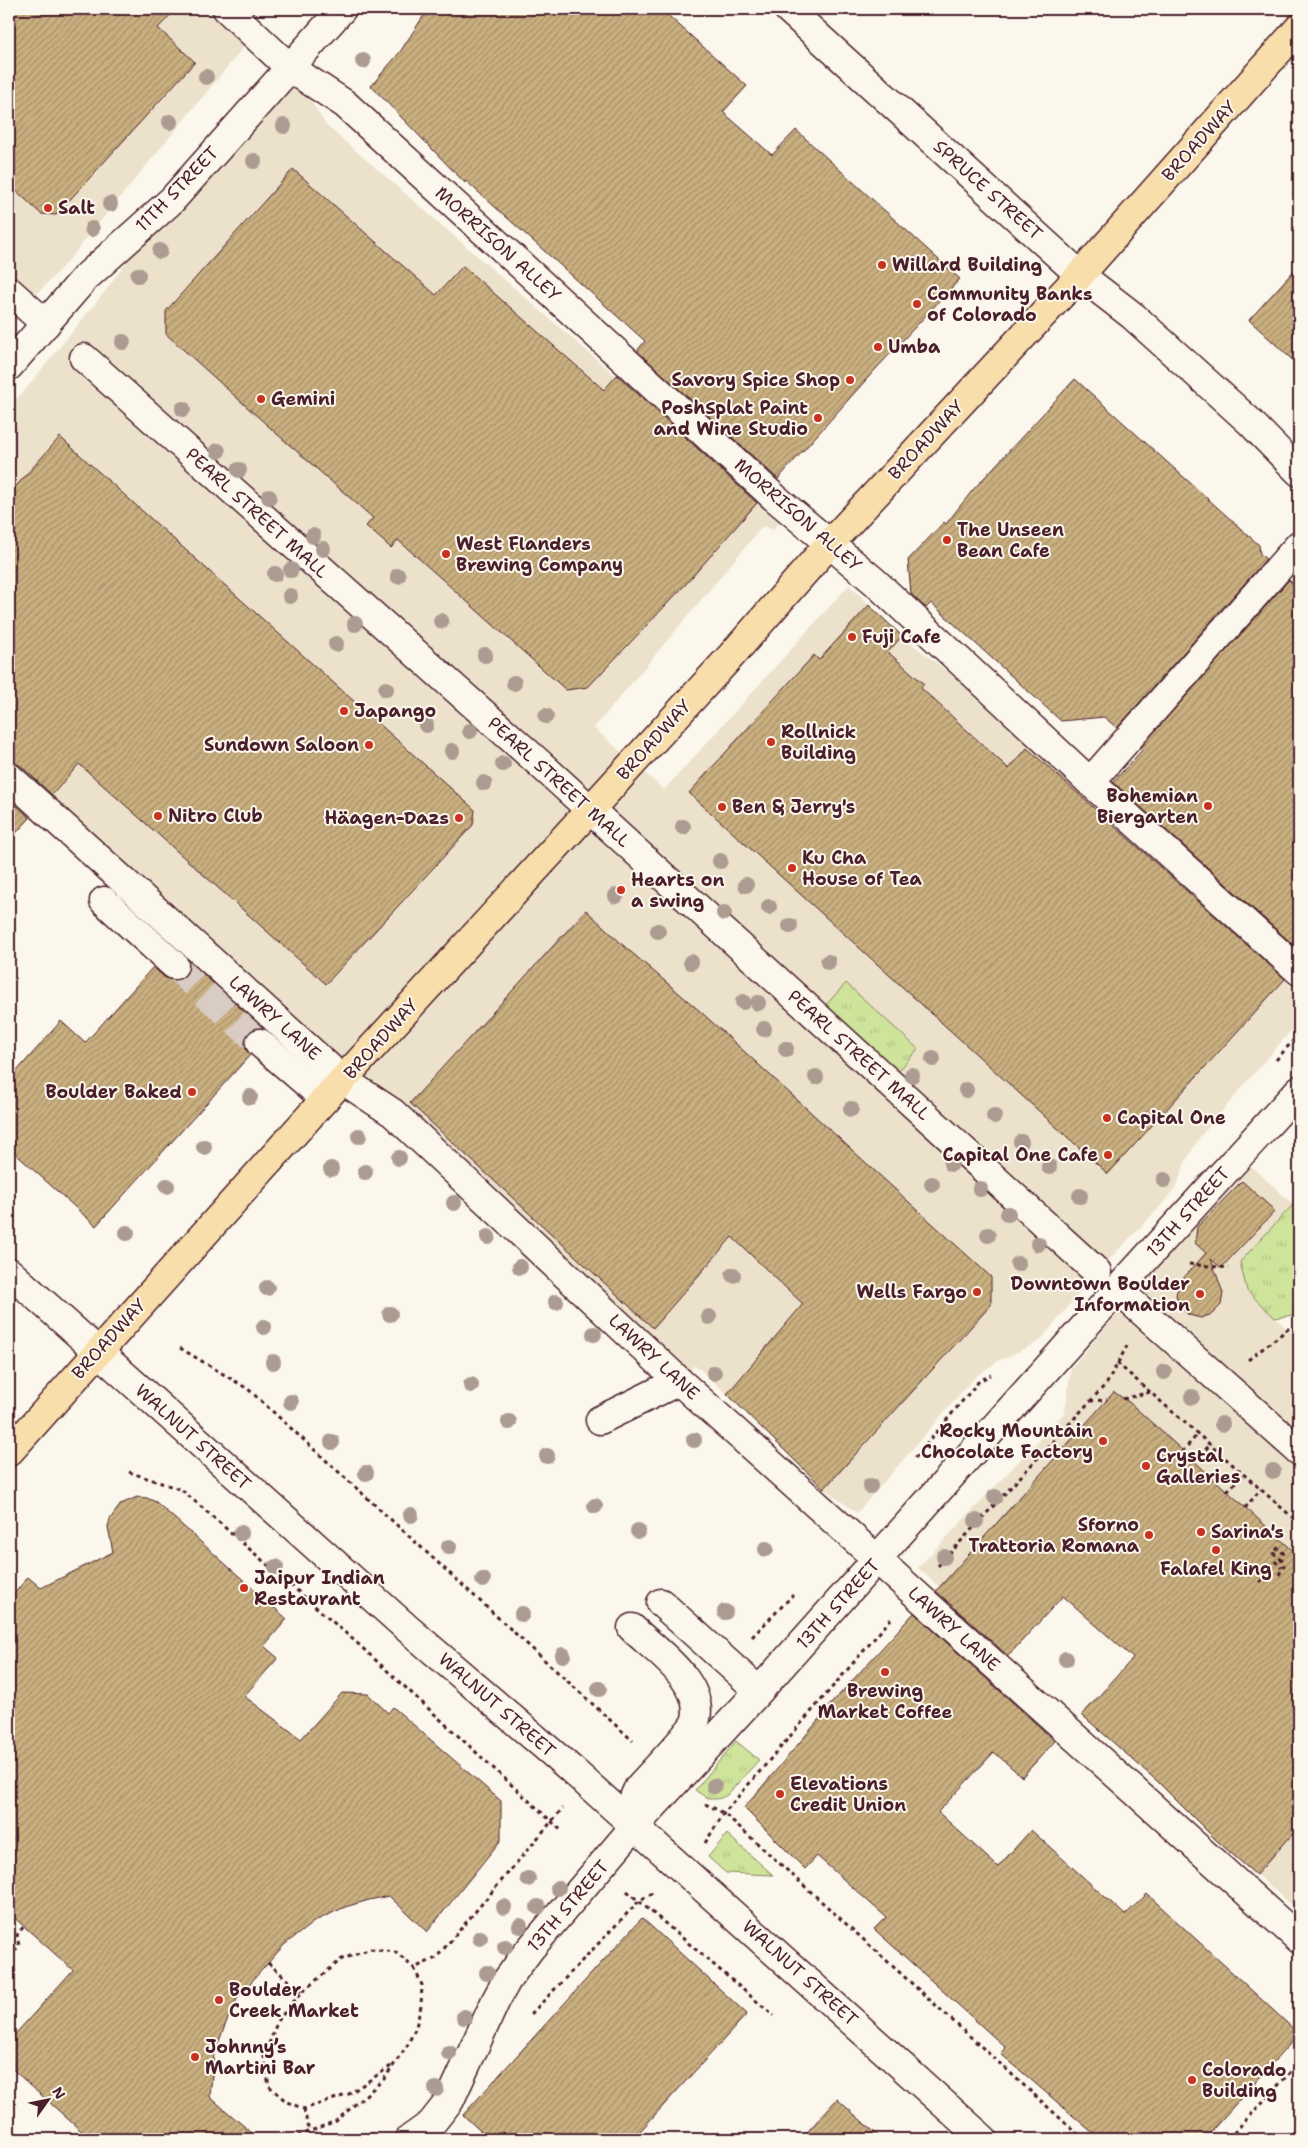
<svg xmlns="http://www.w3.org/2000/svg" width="1308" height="2148" viewBox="0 0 1308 2148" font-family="'Shantell Sans',sans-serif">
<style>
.built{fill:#ece2cc}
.grass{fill:url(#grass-tufts);stroke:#8c8262}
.building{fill:url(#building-hatch);stroke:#4a1f2b}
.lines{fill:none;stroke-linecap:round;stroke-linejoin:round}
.minor-tunnel{stroke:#d8ccc5;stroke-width:28;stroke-dasharray:28 14;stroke-linecap:butt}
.minor-casing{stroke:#4a1f2b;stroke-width:31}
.major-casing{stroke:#4a1f2b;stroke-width:31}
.path{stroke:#4a1f2b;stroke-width:3;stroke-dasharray:4 4;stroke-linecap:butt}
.minor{stroke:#fbf7ec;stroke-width:28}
.major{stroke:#f8deab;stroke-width:28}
.tree{fill:#ac9b91}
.poi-dot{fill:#c8321e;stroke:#fbf7ec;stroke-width:2}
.labels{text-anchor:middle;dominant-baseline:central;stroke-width:4;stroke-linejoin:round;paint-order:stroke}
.street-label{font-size:18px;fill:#4a1f2b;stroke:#fbf7ec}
.poi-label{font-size:18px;font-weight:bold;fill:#4a1f2b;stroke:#fbf7ec;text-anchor:start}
</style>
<defs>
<pattern id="grass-tufts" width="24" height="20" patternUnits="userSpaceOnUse" patternTransform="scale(1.25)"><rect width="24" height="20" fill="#cde49a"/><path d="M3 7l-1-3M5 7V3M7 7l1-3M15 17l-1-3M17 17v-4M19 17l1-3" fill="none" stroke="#b2c385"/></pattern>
<pattern id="building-hatch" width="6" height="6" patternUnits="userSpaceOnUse" patternTransform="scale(1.25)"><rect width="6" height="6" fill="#cab080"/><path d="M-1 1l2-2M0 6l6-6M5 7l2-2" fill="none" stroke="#a68f69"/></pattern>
</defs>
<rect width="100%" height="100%" fill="#fbf7ec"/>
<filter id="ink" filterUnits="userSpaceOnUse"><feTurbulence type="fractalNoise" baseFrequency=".02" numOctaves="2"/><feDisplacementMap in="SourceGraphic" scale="10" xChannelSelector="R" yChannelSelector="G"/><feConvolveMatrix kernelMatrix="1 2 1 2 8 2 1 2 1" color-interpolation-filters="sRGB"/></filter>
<g filter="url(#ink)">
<g class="built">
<polygon points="9,9 211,9 247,43 67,262 9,324"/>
<polygon points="290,68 326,125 708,456 757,503 781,519 773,530 763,526 594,728 664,790 849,585 902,636 1090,782 1091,805 1126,835 1105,857 1216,918 1299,993 1299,1021 1199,1138 1185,1163 1177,1185 1160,1207 1097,1272 1039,1342 998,1361 975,1377 857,1513 824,1489 727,1394 695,1365 679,1381 290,1032 9,753 9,406 24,391 103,294 172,200"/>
<polygon points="1250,1165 1293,1204 1240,1262 1247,1291 1299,1340 1299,1911 1217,1841 1157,1781 1082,1715 1133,1658 1063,1596 1012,1653 918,1568 1065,1412 1071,1368 1185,1234"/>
</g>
<g class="grass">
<polygon points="846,983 918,1049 897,1073 824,1007"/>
<polygon points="1299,1198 1299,1314 1275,1318 1247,1291 1240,1262"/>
<path d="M736 1741 759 1760 727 1795C714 1803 706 1798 695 1790Z"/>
<polygon points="727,1834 773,1875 726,1873 708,1857"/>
</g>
<g class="building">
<polygon points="9,9 176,9 158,28 195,62 56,215 41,214 9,184"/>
<polygon points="428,9 661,9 747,86 723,112 772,155 796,130 960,279 873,372 778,479 637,351 645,341 466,181 465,183 371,86 400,52"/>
<polygon points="293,169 436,295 463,266 604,390 617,375 757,503 685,585 588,687 566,690 398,540 391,548 366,526 373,518 277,434 166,334 166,311"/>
<polygon points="1299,265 1299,366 1249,320"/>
<polygon points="1075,379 1259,545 1260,554 1266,559 1117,728 1104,717 1061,721 931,603 926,608 911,594 908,560 944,522 946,524 972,491"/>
<polygon points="60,437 475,810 473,825 326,984 79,764 52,795 20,765 9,762 9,494"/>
<polygon points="1289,580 1299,589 1299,950 1113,782 1143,749 1141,747"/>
<polygon points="869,605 902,636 888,652 924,684 921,688 1009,769 1027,748 1285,979 1108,1174 689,793 814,655 819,660"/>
<polygon points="9,798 30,818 9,841"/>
<polygon points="586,910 624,946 701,1012 991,1277 991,1305 824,1489 727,1394 803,1304 732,1237 653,1328 410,1103"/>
<polygon points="189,961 262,1028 254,1028 249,1032 245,1040 245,1048 250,1055 96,1226 9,1148 9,1080 61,1021 85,1043 153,967 164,977 171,980 178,980 186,975 189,969"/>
<polygon points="1242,1181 1275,1211 1221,1268 1211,1259 1223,1293 1221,1305 1212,1314 1201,1318 1189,1315 1180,1307 1176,1295 1179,1283 1206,1253 1195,1243 1197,1227"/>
<polygon points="1114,1392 1130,1403 1299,1556 1299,1827 1256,1875 1215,1839 1157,1781 1082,1715 1133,1658 1063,1596 1008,1656 936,1591"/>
<polygon points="137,1497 147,1498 156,1502 287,1619 264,1646 278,1658 244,1696 301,1739 342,1693 368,1694 388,1713 393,1707 501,1801 501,1840 427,1932 389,1896 369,1900 345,1907 315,1921 284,1945 238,1997 226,2023 214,2054 210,2097 259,2139 90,2139 9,2066 9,2041 73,1970 9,1913 9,1600 28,1577 41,1588 113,1552 108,1527 110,1519 121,1504"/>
<polygon points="914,1613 1055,1741 1022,1777 994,1752 938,1812 998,1867 1031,1830 1125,1915 1147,1894 1299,2034 1204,2139 1100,2139 1001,2054 1006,2048 874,1929 886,1917 817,1856 805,1869 744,1808 829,1708 828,1707"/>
<polygon points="642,1918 747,2014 633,2139 489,2139 463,2115"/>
<polygon points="837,2099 882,2139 801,2139"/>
</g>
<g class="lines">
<polyline class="minor-tunnel" points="174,965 260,1043"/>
<defs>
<g id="minor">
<polyline points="227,9 290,68 345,104 774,497 874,581 1090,782 1299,971"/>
<polyline points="788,9 1080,275 1133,316 1248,420 1299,472"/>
<polyline points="9,291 46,324"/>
<polyline points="84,358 539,763 1097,1272"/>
<polyline points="9,366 85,278 172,200 342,9"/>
<polyline points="9,777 343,1080 393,1113 679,1381 1299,1939"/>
<polyline points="1090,782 1299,545"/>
<polyline points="104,901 174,965"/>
<polyline points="260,1043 325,1099"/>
<polyline points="9,1272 408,1629 571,1769 983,2139"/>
<polyline points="1128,1299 1299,1451"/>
<polyline points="600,1420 679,1381"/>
<polyline points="661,1603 759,1691"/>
<path d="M632 1628C655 1650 704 1682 696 1719 694 1729 649 1776 639 1787 631 1801 630 1812 634 1827"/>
<polyline points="410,2139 431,2124 450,2100 496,2000 507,1980 530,1949 634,1827 759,1691 1118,1289 1299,1090"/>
</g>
<polyline id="major" points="9,1452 325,1099 731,656 830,543 1080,275 1299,28"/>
</defs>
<use href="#minor" class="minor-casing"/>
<use href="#major" class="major-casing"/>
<g class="path">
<polyline points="1276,1060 1299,1034"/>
<polyline points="1189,1264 1229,1268"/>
<polyline points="180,1348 248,1389 633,1741"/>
<polyline points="1248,1360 1288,1329 1299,1327"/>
<polyline points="1117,1363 1299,1523"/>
<polyline points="1123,1399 1150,1392"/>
<polyline points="1090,1401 1107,1400"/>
<polyline points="1182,1452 1198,1434"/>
<polyline points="915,1458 979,1381 991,1375"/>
<polyline points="1194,1461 1210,1445"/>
<polyline points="129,1472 182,1490 357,1643 563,1832"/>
<polyline points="1227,1491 1244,1474"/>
<polyline points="1245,1508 1261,1489"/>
<polyline points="1295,1552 1299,1547"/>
<polyline points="938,1566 1107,1383 1127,1346"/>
<polyline points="1279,1575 1284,1565 1282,1560 1273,1553 1278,1548 1286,1556"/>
<polyline points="1260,1582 1276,1562 1281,1568"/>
<polyline points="752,1637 793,1595"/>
<polyline points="705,1804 724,1813 1083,2139"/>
<polyline points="705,1843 724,1813 891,1619"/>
<polyline points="627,1891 774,2016"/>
<polyline points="9,1957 19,1946 17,1935 24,1926"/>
<polyline points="268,1963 302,1992"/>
<polyline points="531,2014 639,1901 654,1892"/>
<polyline points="391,2066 349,2094 304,2109 287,2102 269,2086 264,2057 278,2020 302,1992 342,1959 371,1949 395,1952 414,1968"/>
<polyline points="304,2109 309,2132"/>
<polyline points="290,2139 336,2121 384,2079 407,2046 416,2027 421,2006 422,1985 414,1968 436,1958 563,1808"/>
<polyline points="364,2139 374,2133"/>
<polyline points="1228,2139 1299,2063"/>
</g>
<use href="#minor" class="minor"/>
<use href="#major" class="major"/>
</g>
<g class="tree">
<circle cx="363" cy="61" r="8"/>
<circle cx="206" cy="77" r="8"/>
<circle cx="170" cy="122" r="8"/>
<circle cx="284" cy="126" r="8"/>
<circle cx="254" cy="161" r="8"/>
<circle cx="110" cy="204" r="8"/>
<circle cx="92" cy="229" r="8"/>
<circle cx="160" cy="251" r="8"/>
<circle cx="138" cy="275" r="8"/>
<circle cx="123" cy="342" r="8"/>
<circle cx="183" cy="409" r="8"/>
<circle cx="218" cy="451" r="8"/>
<circle cx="239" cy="470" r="8"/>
<circle cx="269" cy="497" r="8"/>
<circle cx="313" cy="536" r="8"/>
<circle cx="323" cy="549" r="8"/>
<circle cx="291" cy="570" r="8"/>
<circle cx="275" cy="574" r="8"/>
<circle cx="398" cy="576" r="8"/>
<circle cx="290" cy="596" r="8"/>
<circle cx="441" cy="621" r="8"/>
<circle cx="355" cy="624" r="8"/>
<circle cx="336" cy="644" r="8"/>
<circle cx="485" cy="655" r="8"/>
<circle cx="514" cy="683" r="8"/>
<circle cx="386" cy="689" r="8"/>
<circle cx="546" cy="716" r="8"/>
<circle cx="426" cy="725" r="8"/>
<circle cx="470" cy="731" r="8"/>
<circle cx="452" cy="751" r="8"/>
<circle cx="503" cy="764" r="8"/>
<circle cx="484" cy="783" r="8"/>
<circle cx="683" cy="827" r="8"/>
<circle cx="720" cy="861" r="8"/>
<circle cx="746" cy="885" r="8"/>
<circle cx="616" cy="896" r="8"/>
<circle cx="769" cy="907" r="8"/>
<circle cx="724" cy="913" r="8"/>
<circle cx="790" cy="926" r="8"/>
<circle cx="658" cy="931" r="8"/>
<circle cx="691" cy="962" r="8"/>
<circle cx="828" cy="962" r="8"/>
<circle cx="743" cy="1002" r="8"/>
<circle cx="758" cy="1003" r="8"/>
<circle cx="764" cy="1029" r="8"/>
<circle cx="786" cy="1049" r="8"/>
<circle cx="933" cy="1059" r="8"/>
<circle cx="912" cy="1075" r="8"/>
<circle cx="816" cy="1077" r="8"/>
<circle cx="966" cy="1090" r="8"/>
<circle cx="250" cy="1097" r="8"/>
<circle cx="851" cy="1109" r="8"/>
<circle cx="994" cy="1116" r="8"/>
<circle cx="359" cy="1136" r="8"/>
<circle cx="1021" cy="1142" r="8"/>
<circle cx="204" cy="1147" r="8"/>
<circle cx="399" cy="1158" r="8"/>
<circle cx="951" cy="1164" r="8"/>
<circle cx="1049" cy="1167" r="8"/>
<circle cx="331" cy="1169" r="8"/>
<circle cx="365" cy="1172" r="8"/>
<circle cx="1164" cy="1180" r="8"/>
<circle cx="932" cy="1184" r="8"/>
<circle cx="167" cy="1186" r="8"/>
<circle cx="980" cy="1189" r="8"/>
<circle cx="1080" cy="1196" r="8"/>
<circle cx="454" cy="1203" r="8"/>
<circle cx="1008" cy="1214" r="8"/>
<circle cx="127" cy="1233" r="8"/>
<circle cx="988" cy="1235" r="8"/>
<circle cx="488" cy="1237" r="8"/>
<circle cx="1038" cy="1244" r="8"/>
<circle cx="1018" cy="1264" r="8"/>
<circle cx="520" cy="1267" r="8"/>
<circle cx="733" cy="1275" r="8"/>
<circle cx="267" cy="1288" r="8"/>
<circle cx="556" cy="1302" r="8"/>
<circle cx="390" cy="1314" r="8"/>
<circle cx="709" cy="1317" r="8"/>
<circle cx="264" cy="1327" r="8"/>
<circle cx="594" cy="1334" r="8"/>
<circle cx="273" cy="1362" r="8"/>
<circle cx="1164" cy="1372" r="8"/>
<circle cx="714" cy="1373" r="8"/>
<circle cx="471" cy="1385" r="8"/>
<circle cx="1192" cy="1397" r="8"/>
<circle cx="291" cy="1402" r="8"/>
<circle cx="509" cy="1422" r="8"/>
<circle cx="1222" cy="1424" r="8"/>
<circle cx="694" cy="1440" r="8"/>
<circle cx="332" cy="1442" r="8"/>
<circle cx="547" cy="1456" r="8"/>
<circle cx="1273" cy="1471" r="8"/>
<circle cx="366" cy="1473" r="8"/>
<circle cx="870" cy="1486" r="8"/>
<circle cx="995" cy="1497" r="8"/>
<circle cx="595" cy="1506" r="8"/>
<circle cx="411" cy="1515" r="8"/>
<circle cx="976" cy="1521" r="8"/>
<circle cx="638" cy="1531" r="8"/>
<circle cx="241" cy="1533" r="8"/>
<circle cx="449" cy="1547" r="8"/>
<circle cx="766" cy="1549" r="8"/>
<circle cx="944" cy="1557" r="8"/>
<circle cx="276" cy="1567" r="8"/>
<circle cx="483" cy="1580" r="8"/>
<circle cx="725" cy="1612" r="8"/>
<circle cx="522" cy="1614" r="8"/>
<circle cx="563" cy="1655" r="8"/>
<circle cx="1066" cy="1659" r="8"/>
<circle cx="599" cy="1689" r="8"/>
<circle cx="714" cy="1786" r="8"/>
<circle cx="528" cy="1879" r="8"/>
<circle cx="558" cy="1888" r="8"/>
<circle cx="504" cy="1907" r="8"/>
<circle cx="538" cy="1907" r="8"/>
<circle cx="520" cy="1926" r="8"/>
<circle cx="480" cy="1938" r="8"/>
<circle cx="505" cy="1947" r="8"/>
<circle cx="487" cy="1973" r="8"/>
<circle cx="464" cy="2017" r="8"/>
<circle cx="449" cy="2053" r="8"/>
<circle cx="436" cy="2089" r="8"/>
</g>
</g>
<g class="poi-dot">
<circle cx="48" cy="208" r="5"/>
<circle cx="882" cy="265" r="5"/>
<circle cx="917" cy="304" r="5"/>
<circle cx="878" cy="347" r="5"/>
<circle cx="850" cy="380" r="5"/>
<circle cx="261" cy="399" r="5"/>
<circle cx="818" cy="418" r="5"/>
<circle cx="947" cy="540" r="5"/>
<circle cx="446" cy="554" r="5"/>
<circle cx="852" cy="637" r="5"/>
<circle cx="344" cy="711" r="5"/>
<circle cx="771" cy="742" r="5"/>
<circle cx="369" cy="745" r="5"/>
<circle cx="1208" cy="806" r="5"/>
<circle cx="722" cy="807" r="5"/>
<circle cx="158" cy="816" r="5"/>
<circle cx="459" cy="818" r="5"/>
<circle cx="792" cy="868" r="5"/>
<circle cx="621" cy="890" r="5"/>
<circle cx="192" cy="1092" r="5"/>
<circle cx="1107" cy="1118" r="5"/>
<circle cx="1108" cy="1155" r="5"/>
<circle cx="977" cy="1292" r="5"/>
<circle cx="1200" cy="1294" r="5"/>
<circle cx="1103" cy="1441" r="5"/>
<circle cx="1146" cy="1466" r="5"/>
<circle cx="1201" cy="1532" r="5"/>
<circle cx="1149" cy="1535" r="5"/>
<circle cx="1216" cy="1550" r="5"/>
<circle cx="244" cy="1588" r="5"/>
<circle cx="885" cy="1672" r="5"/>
<circle cx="780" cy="1794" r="5"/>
<circle cx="219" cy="2000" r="5"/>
<circle cx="195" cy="2057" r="5"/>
<circle cx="1192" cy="2080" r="5"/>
</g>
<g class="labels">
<g class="street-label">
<text transform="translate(1199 141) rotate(-48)">BROADWAY</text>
<text transform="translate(177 189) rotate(-46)">11TH STREET</text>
<text transform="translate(988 190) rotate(42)">SPRUCE STREET</text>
<text transform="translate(498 244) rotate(42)">MORRISON ALLEY</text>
<text transform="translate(926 440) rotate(-47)">BROADWAY</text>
<text transform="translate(257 513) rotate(42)">PEARL STREET MALL</text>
<text transform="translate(798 515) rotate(41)">MORRISON ALLEY</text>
<text transform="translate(654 740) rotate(-48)">BROADWAY</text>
<text transform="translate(559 782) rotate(42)">PEARL STREET MALL</text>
<text transform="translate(275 1018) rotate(42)">LAWRY LANE</text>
<text transform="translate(381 1039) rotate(-48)">BROADWAY</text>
<text transform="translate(859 1055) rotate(42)">PEARL STREET MALL</text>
<text transform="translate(1188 1212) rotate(-48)">13TH STREET</text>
<text transform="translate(109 1339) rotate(-48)">BROADWAY</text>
<text transform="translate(654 1357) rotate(43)">LAWRY LANE</text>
<text transform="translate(193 1437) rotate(42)">WALNUT STREET</text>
<text transform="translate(838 1604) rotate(-48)">13TH STREET</text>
<text transform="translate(954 1629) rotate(42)">LAWRY LANE</text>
<text transform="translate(497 1705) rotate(41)">WALNUT STREET</text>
<text transform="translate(568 1906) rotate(-49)">13TH STREET</text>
<text transform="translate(800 1973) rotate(42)">WALNUT STREET</text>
</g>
<g class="poi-label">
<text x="58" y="208">Salt</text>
<text x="892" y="265">Willard Building</text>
<text x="927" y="294">Community Banks<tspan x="927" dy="21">of Colorado</tspan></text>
<text x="888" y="347">Umba</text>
<text x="840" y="380" text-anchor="end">Savory Spice Shop</text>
<text x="271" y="399">Gemini</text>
<text x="808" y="408" text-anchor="end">PoshSplat Paint<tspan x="808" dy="21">and Wine Studio</tspan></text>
<text x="957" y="530">The Unseen<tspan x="957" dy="21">Bean Cafe</tspan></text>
<text x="456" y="544">West Flanders<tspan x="456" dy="21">Brewing Company</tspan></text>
<text x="862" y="637">Fuji Cafe</text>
<text x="354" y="711">Japango</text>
<text x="781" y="732">Rollnick<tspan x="781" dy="21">Building</tspan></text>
<text x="359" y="745" text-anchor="end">Sundown Saloon</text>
<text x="1198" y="796" text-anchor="end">Bohemian<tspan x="1198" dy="21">Biergarten</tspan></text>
<text x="732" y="807">Ben &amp; Jerry's</text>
<text x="168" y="816">Nitro Club</text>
<text x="449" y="818" text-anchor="end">Häagen-Dazs</text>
<text x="802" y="858">Ku Cha<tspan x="802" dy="21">House of Tea</tspan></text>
<text x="631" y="880">Hearts on<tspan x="631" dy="21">a swing</tspan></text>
<text x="182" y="1092" text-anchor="end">Boulder Baked</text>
<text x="1117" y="1118">Capital One</text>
<text x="1098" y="1155" text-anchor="end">Capital One Cafe</text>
<text x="1190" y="1284" text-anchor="end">Downtown Boulder<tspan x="1190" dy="21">Information</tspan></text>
<text x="967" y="1292" text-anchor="end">Wells Fargo</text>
<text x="1093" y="1431" text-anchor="end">Rocky Mountain<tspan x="1093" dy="21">Chocolate Factory</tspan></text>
<text x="1156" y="1456">Crystal<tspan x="1156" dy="21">Galleries</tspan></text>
<text x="1139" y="1525" text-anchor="end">Sforno<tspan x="1139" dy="21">Trattoria Romana</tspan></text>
<text x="1211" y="1532">Sarina's</text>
<text x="1216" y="1569" text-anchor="middle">Falafel King</text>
<text x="254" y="1578">Jaipur Indian<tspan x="254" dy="21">Restaurant</tspan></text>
<text x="885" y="1691" text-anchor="middle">Brewing<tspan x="885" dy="21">Market Coffee</tspan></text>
<text x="790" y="1784">Elevations<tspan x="790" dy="21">Credit Union</tspan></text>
<text x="229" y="1990">Boulder<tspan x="229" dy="21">Creek Market</tspan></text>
<text x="205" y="2047">Johnny’s<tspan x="205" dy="21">Martini Bar</tspan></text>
<text x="1202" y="2070">Colorado<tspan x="1202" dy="21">Building</tspan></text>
</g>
</g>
<rect width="1308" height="2148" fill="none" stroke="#fbf7ec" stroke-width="30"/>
<rect x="15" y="15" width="1278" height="2118" fill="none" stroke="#4a1f2b" stroke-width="2" filter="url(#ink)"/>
<g transform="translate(48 2100) rotate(57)" stroke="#fbf7ec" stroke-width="4" paint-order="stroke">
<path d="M0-4L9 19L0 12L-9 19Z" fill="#4a1f2b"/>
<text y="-8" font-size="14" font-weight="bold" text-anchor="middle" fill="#4a1f2b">N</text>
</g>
</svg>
